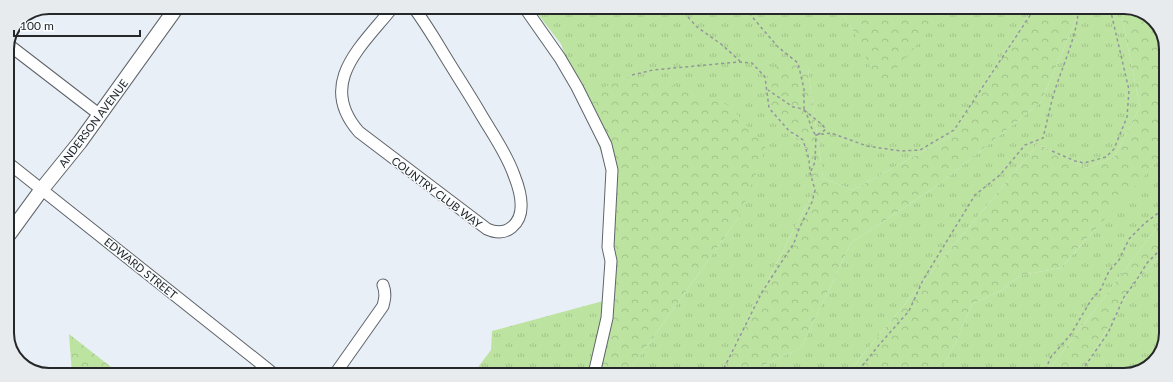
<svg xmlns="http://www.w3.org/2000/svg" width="1173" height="382" viewBox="0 0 1173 382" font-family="Lato,sans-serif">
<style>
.grass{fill:url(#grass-tufts)}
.forest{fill:url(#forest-crowns)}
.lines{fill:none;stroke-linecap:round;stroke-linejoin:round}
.minor-casing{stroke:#5f646a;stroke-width:13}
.major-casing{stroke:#5f646a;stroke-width:16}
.path{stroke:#92979b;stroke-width:1.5;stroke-dasharray:3 3;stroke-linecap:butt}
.minor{stroke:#fff;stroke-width:11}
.major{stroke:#fff;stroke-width:14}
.labels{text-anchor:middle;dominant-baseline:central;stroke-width:3;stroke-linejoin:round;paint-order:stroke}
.street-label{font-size:11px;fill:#252729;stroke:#f9fcff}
.rim{fill:none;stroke:#252729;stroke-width:2}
</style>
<defs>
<pattern id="grass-tufts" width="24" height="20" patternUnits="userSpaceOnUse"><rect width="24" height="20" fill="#bde3a0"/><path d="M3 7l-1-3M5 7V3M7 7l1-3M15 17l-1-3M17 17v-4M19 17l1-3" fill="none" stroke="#a2c38a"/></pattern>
<pattern id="forest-crowns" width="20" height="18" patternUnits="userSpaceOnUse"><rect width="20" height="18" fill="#bde3a0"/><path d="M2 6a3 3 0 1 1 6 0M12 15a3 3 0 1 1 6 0" fill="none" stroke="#a2c38a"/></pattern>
</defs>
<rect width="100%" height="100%" fill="#e9eff6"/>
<g class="grass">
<polygon points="533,8 839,8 854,32 941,16 948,8 1033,8 949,137 853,190 823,178 808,69 764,102 809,153 814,191 719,374 627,374 739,217 581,98 561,44"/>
<polygon points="1078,8 1120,8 1140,107 1114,157 1087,168 1038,144 846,375 744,374 801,348 851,243 938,185 1041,102 1078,15"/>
<path d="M1165 150V217L1045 375H938L957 340 972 304 1002 290 1021 275 1061 268C1095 228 1132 191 1165 150Z"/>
<polygon points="1165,250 1164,344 1150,366 1124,375 1080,375 1132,287"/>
<polygon points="603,301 600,374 473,374 491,350 492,331"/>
</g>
<g class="forest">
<polygon points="839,8 948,8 880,88 854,32"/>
<polygon points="1033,8 1078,8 1078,15 1041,102 938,185 851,243 801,348 744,374 719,374 814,191 809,153 764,102 768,71 792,57 808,69 823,178 853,190 949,137"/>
<polygon points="1120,8 1135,9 1157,23 1166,46 1165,150 1142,179 1078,248 1061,268 1021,275 1002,290 972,304 957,340 938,375 846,375 1038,144 1087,168 1114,157 1140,107"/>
<polygon points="626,77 678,87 730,106 766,148 739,217 627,374 600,374 603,301 612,182 581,98"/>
<polygon points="1165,217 1165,250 1132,287 1080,375 1045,375"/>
<polygon points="69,334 120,374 72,374"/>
</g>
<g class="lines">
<defs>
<g id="minor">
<path d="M393 7C362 46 316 83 359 132L487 229C496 233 505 233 512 227 527 215 520 190 514 175 506 152 491 132 479 111 466 89 452 68 439 46 431 33 423 20 414 8"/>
<polyline points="525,8 560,58 577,87 606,145 612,170 608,247 611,261 607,318 594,374"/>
<polyline points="9,45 100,115"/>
<polyline points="7,162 274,374"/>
<path d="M335 374 383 306C385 298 386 293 383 285"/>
</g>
<polyline id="major" points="7,237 42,189 80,142 177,7"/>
</defs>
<use href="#minor" class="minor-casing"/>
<use href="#major" class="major-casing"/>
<g class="path">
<polyline points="680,8 697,27 721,44 741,62"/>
<polyline points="746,8 754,19 778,47 798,63 804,89 804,109 793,107 768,90"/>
<polyline points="632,75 653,70 738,62 752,63 765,77 769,108 790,132 795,134 803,140 809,159 810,172 815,190 812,202 799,229 794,243 762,292 721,374"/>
<path d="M804 110 819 122 826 129 821 133 816 135C810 129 810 118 804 110Z"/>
<polyline points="1052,151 1075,161 1084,163 1106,157 1114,149 1127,117 1129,90 1110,8"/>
<polyline points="811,171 815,162 816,135 831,133 867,146 901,151 920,150 954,130 1035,8"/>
<polyline points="1085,366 1108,333 1124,297 1136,281 1147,263 1165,245"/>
<path d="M855 375 879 345 909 311 923 280 975 195 1000 175 1025 145 1043 138C1047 122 1050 106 1055 90 1062 67 1079 31 1078 8"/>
<polyline points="1043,375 1051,357 1071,334 1091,300 1101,289 1109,271 1119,260 1129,239 1145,223 1161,211 1165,210"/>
</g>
<use href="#minor" class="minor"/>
<use href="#major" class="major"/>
</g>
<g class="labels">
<g class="street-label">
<text transform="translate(93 123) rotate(-53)">ANDERSON AVENUE</text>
<text transform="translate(437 192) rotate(37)">COUNTRY CLUB WAY</text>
<text transform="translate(141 268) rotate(39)">EDWARD STREET</text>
</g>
</g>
<path d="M0 0H1173V382H0ZM49 14H1124A35 35 0 0 1 1159 49V333A35 35 0 0 1 1124 368H49A35 35 0 0 1 14 333V49A35 35 0 0 1 49 14Z" fill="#e8ebee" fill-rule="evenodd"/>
<path class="rim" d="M49 14H1124A35 35 0 0 1 1159 49V333A35 35 0 0 1 1124 368H49A35 35 0 0 1 14 333V49A35 35 0 0 1 49 14Z"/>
<path d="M14 30v6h126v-6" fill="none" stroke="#252729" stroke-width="2"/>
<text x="20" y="30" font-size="12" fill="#252729" stroke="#f9fcff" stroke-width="3" paint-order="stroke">100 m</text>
</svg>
